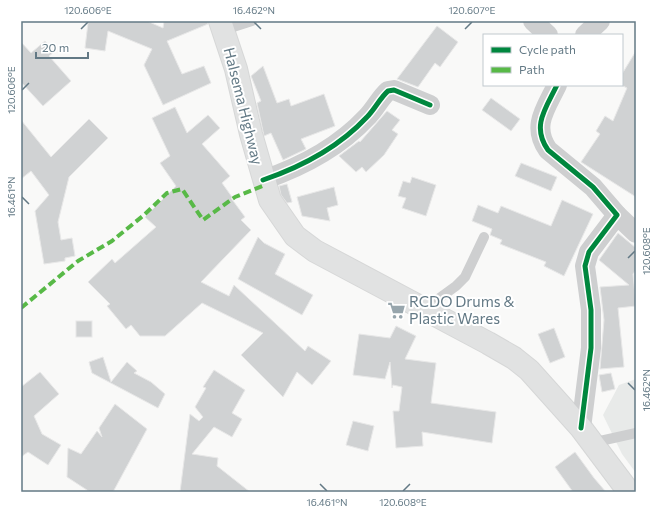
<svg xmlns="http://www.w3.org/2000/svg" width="657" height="513" viewBox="0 0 657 513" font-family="Commissioner,sans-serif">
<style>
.built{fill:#e8eae9}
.building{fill:#d0d2d3;stroke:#e8e8e8}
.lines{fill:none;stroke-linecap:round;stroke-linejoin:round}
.highway-casing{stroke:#d6d7d7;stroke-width:24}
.lane{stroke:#cecfd0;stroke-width:10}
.street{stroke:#cecfd0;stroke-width:20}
.highway{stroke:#e1e2e2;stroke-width:22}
.quiet{stroke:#58b947;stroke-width:4;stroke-dasharray:8 4;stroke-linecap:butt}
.cycleway-casing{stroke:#fff;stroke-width:8}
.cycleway{stroke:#00873e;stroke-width:5}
.ticks{fill:none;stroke:#637985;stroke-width:1.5}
.labels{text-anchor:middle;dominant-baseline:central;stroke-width:4;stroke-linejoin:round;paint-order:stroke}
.street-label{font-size:15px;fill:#637985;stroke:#fff}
.poi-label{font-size:15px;fill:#637985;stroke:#fff;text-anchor:start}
.neatline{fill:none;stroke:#637985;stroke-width:1.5}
.ticks-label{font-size:10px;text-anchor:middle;fill:#637985}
</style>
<rect width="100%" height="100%" fill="#f9f9f8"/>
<polygon class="built" points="636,379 636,473 622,454 603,415 619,385"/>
<g class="building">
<polygon points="84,21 147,21 163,28 164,21 208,21 208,24 167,41 182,74 204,66 211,83 163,105 144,65 152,49 108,31 105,51 85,48 88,23"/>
<polygon points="437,26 458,42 440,67 435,63 418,87 397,79"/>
<polygon points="45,41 54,52 49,56 71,81 43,106 21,82 21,42 31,53"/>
<polygon points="636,51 636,197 581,162 600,134 596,131 605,116 613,121 627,88 621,85 622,74"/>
<polygon points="263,66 277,103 289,99 291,106 324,94 335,126 301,139 306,149 283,160 271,133 264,136 257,103 261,101 251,76"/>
<polygon points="491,98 520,119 511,131 482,110"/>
<polygon points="175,107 187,133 208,115 220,128 202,144 230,176 222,183 232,197 231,198 245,217 241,220 251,230 201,282 229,296 234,285 305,351 308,346 331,361 312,385 297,372 283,397 241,355 263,333 202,303 165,336 140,336 131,325 126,329 107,306 110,304 88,282 112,259 115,263 156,227 145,217 176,186 160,163 170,156 152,118"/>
<polygon points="387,111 400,120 392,130 398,134 384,155 366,172 362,167 356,172 339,156 359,141 360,142"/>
<polygon points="89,119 108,138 69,177 58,222 61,240 72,238 75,256 65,258 65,261 44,264 35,211 49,195 31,171 21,179 21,120 51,157"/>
<polygon points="521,163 557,177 551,191 515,176"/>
<polygon points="412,177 436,185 426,216 402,208 406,198 398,196 403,181 410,183"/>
<polygon points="287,184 292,202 287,203 281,195 279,186"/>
<polygon points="334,187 338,205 327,208 330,221 302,216 297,197"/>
<polygon points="562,200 593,214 564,276 544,266 546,262 500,244 502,240 490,235 492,229 472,221 478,205 498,213 501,206 551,226"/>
<polygon points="618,233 636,248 636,270 633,274 636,306 618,308 624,367 600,369 604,320 600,287 629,285 599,260"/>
<polygon points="258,237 264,243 285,254 275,274 313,295 302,315 238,279"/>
<rect x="76" y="321" width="16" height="16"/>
<polygon points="396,326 416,336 405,359 436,363 431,403 496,412 492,443 422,432 423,446 396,448 393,411 399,411 402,387 393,385 392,388 390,362 385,379 353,375 359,334 390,338"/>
<polygon points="554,328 565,357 550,363 538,334"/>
<polygon points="103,357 111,382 127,362 137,371 134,373 151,382 165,394 158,408 92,373 89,362"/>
<polygon points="214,370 245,390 232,413 242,419 232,437 214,427 192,454 218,458 217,466 250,492 180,492 190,414 199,421 203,417 195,407 206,388 203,387"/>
<polygon points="40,372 59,394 34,416 42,434 61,445 48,465 28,452 21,457 21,387"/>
<polygon points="611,373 615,389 602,392 599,375"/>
<polygon points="115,404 147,429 113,492 90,492 67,477 68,448 81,454 97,431 102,437 99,428"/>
<polygon points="353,421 374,426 368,451 346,445"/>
<polygon points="575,452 594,478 606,492 573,492 555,467"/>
</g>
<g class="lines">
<defs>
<polyline id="highway" points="220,21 236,69 251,134 270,200 295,236 315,251 488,343 514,358 529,370 581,428 629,492"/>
</defs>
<use href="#highway" class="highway-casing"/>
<g class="lane">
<polyline points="224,30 252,21"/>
<polyline points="423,310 456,286 465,277 484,237"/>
<polyline points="591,443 636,433"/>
</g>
<g class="street">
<polyline points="533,21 548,35"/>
<polyline points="585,35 600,21"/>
<path d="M557 85C546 108 531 126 548 150L593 187 617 215 589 252 585 266 591 310V348L581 428"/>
<path d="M263 180C301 167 339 147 367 117 375 109 380 98 388 91L394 90 430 105"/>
<polyline points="617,215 636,233"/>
</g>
<use href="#highway" class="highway"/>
<polyline class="quiet" points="21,308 78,261 112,241 144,215 167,193 182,189 203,220 235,197 265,185"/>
<defs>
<g id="cycleway">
<path d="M557 85C546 108 531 126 548 150L593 187 617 215 589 252 585 266 591 310V348L581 428"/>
<path d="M263 180C301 167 339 147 367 117 375 109 380 98 388 91L394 90 430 105"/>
</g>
</defs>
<use href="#cycleway" class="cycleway-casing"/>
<use href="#cycleway" class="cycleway"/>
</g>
<path class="ticks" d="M254 22 261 29M81 29 88 22M465 29 472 22M22 90 29 83M22 197 29 204M628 258 635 251M628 383 635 390M320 484 327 491M403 491 410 484"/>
<defs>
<symbol id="supermarket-bare" viewBox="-9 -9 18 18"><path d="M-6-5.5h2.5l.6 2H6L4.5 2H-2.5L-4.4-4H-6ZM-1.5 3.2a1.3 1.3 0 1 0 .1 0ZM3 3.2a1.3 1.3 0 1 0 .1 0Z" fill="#98a6ad" stroke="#fff" stroke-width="2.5" paint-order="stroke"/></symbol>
</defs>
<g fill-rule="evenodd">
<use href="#supermarket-bare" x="384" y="298" width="25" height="25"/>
</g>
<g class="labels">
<g class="street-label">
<text transform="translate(244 106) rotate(76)">Halsema Highway</text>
</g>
<g class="poi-label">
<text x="409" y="301">RCDO Drums &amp;<tspan x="409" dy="17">Plastic Wares</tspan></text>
</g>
</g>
<rect width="657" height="513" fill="none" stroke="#ffffff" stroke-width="44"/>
<rect x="483" y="34" width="140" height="52" fill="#ffffff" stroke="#c1c9ce"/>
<rect x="491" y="47" width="20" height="6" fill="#00873e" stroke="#c1c9ce"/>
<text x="519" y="54" font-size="12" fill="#637985">Cycle path</text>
<rect x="491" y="67" width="20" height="6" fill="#58b947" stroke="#c1c9ce"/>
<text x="519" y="74" font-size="12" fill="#637985">Path</text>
<path d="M36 52v6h52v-6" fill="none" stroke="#637985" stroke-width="2"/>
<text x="42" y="52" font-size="12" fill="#637985" stroke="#ffffff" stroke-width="3" paint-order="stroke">20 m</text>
<rect x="22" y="22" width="613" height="469" class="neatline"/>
<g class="ticks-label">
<text x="88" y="14">120.606°E</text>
<text x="254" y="14">16.462°N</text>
<text x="472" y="14">120.607°E</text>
<text transform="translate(11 90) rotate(-90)" y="4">120.606°E</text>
<text transform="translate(11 197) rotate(-90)" y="4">16.461°N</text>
<text transform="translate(646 251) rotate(-90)" y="4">120.608°E</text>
<text transform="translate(646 390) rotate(-90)" y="4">16.462°N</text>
<text x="327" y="506">16.461°N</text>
<text x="403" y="506">120.608°E</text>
</g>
</svg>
